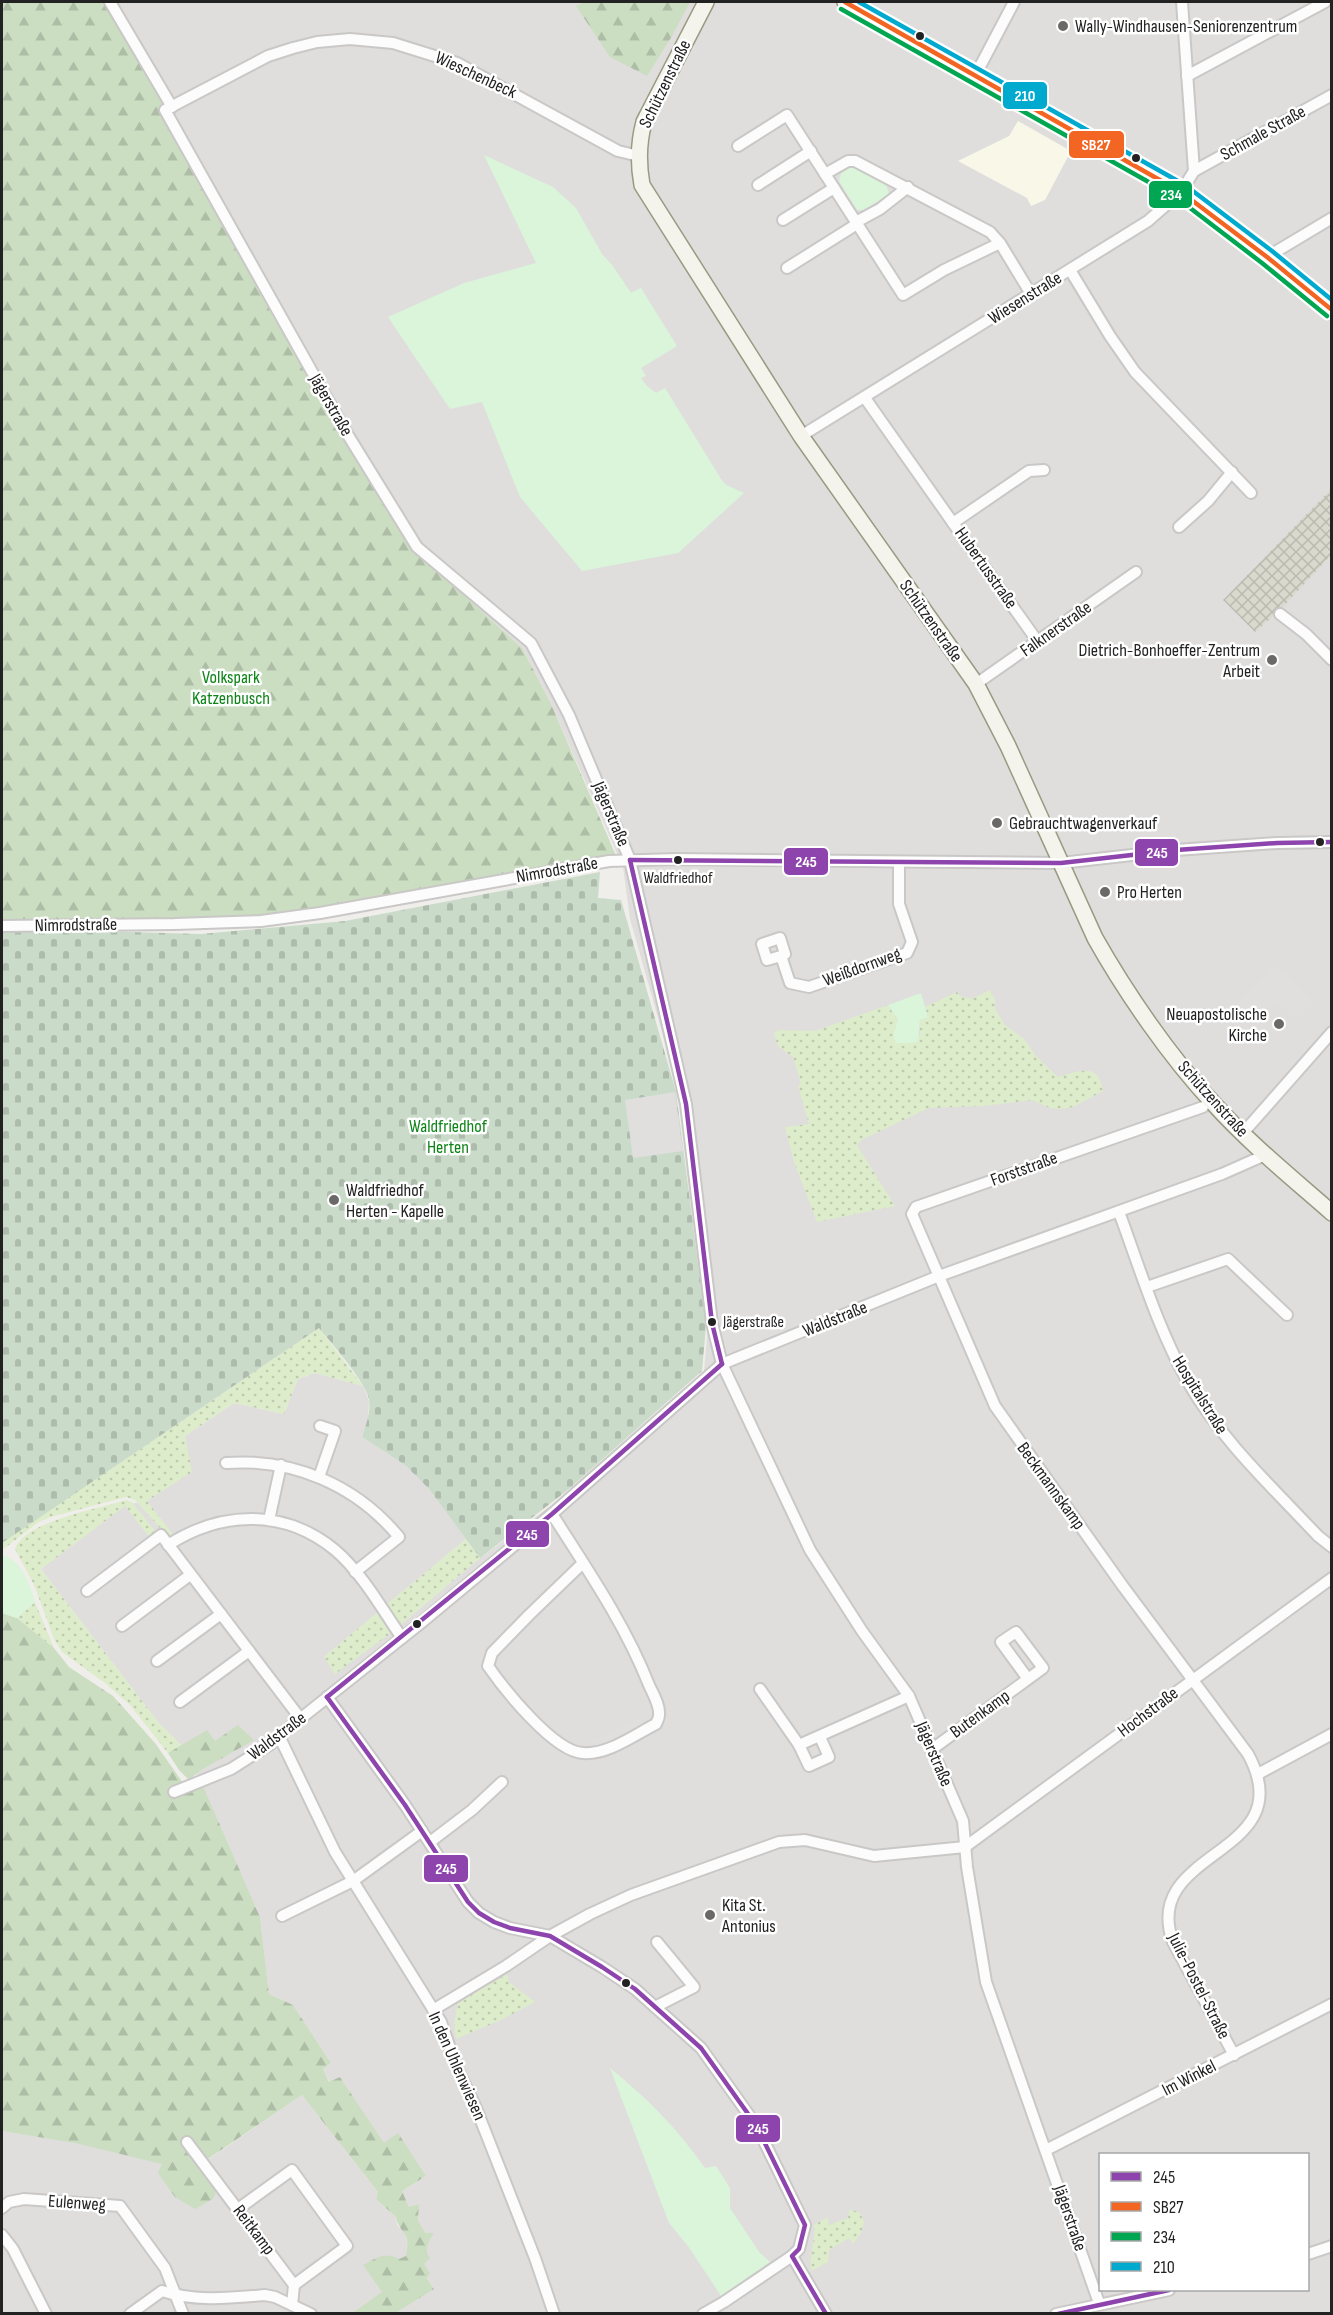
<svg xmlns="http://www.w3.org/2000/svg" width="1333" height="2315" viewBox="0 0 1333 2315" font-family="'Sofia Sans Condensed',sans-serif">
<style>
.residential{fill:#dfdedc;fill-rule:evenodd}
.education{fill:#f8f7e8}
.construction{fill:url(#construction-cross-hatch)}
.grass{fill:url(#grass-dots)}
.forest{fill:url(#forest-firs)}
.cemetery{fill:url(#cemetery-stones)}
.park{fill:#daf5da}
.parking{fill:#e0dfde}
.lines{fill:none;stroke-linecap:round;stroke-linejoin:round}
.minor-casing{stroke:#c9c8c7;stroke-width:14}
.secondary-casing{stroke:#999a82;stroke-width:18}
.minor{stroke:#fdfcfc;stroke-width:10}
.secondary{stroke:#f4f4ed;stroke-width:15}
.bus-1-casing{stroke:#fff;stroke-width:9}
.bus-2-casing{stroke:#fff;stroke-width:9}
.bus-3-casing{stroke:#fff;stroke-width:9}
.bus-4-casing{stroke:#fff;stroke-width:9}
.bus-1{stroke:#8e44ad;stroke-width:4.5}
.bus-2{stroke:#f26522;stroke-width:4.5}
.bus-3{stroke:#00a651;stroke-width:4.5}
.bus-4{stroke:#00a9ce;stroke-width:4.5}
.poi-dot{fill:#6a6968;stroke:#fff;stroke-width:2}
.bus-dot{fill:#222;stroke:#fff;stroke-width:2}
.labels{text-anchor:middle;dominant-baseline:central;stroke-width:5;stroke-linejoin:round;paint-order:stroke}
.bus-label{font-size:16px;fill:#222;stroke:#fff}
.poi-label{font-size:18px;fill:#222;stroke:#fff;text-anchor:start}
.street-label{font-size:18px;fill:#222;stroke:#fff}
.park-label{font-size:18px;fill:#0c8416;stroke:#fff}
.line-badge{stroke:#fff;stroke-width:2}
.badge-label{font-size:16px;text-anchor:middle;font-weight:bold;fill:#fff}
</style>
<defs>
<pattern id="construction-cross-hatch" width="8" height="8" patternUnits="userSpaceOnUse" patternTransform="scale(1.5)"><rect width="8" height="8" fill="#d9d9cd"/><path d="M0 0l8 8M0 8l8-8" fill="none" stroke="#babab0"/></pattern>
<pattern id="grass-dots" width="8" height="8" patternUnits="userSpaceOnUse" patternTransform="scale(1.5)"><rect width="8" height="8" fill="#ddeccb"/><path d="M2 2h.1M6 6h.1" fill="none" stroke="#bdcaae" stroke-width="1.8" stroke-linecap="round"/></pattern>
<pattern id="forest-firs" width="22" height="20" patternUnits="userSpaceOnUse" patternTransform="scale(1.5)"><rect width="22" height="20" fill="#cbdec1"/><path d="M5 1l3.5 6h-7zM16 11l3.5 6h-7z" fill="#aebea6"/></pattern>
<pattern id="cemetery-stones" width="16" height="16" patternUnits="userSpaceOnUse" patternTransform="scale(1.5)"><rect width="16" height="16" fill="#cadbca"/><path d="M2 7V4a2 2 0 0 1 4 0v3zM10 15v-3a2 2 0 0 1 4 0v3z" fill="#adbcad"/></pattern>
</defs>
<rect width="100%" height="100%" fill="#f0eeeb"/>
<g class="residential">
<path d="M112 2H1331V2313H396L434 2289 427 2277 424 2264 427 2243 418 2220 419 2204 409 2207 402 2191 426 2176 398 2134 384 2144 340 2077 330 2083 323 2069 331 2063 293 2005 269 1994 260 1917 203 1787 182 1746 158 1722 41 1569 125 1505 146 1501 185 1436 234 1403 284 1414 298 1379 315 1373 363 1386 369 1401 368 1420 362 1437 405 1465 429 1489 466 1539 324 1657 387 1636 480 1558 571 1491 704 1371 708 1325 678 1089 630 919 623 867 551 704 522 648 412 548 262 284ZM1100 2154H1308V2290H1100Z"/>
<polygon points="302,2095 378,2192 376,2199 396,2217 397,2225 404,2232 407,2241 406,2256 399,2260 364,2265 383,2292 352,2313 2,2313 2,2131 195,2161 209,2159"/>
</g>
<polygon class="education" points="1018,121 1071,151 1045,200 1031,206 1027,198 958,161 1009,136"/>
<polygon class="construction" points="1331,489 1331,555 1282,608 1255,632 1223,600"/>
<g class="grass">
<path d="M990 990 995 999V1009L1005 1025 1024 1039 1036 1056 1058 1077C1079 1071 1099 1062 1103 1091L1073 1107 1061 1109 1050 1108 1032 1100 984 1106 929 1108 863 1139 857 1145 895 1206 817 1222 794 1162 785 1127 809 1124 798 1086 801 1084 793 1057 778 1046 774 1034 777 1030 815 1031 888 1005 898 1020 893 1035H920V1020L928 1016 925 1007 957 992 960 996 972 999Z"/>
<polygon points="319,1328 363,1386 315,1373 298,1379 284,1414 234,1403 185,1436 192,1472 147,1501 175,1537 169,1538 135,1500 126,1497 51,1517 39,1522 2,1550 2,1528 105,1473"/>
<path d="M126 1500 132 1502 158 1535 151 1539 125 1506 41 1569 158 1722 182 1746 168 1753 129 1704 105 1683 62 1652 54 1639 34 1585 15 1549C24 1521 99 1509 126 1500Z"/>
<polygon points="466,1539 480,1558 400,1625 398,1625 385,1606"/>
<polygon points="35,1602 54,1648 17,1618"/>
<polygon points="378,1612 391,1633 335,1674 324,1657"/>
<polygon points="507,1974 509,1982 535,2002 501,2020 456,2039 454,2024 458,2003"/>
<path d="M850 2209 860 2213 864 2222 861 2233 853 2244 849 2238 829 2250 828 2262 811 2271C809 2255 816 2240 814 2225L828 2217V2225L848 2218Z"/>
</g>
<g class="forest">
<polygon points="2,2 109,2 172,107 166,110 412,548 522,648 551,704 617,858 321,912 177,919 2,922"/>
<polygon points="585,2 690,2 672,36 647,76 610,57 576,6"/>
<path d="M2 1613 17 1618 54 1648 69 1667 113 1696 155 1743 188 1790 203 1786 260 1917 269 1994 293 2005 331 2063 323 2069 329 2082 340 2077 384 2143 398 2133 426 2176 402 2191 409 2207 419 2204 418 2220 425 2233H434C429 2241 423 2249 430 2258L424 2264 430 2273 427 2278 434 2289 396 2313H352L382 2292 363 2265C375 2258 387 2251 399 2259L406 2256C406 2251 408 2245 407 2240 405 2231 397 2227 396 2217L376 2199 378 2192 302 2095 208 2159 196 2161 216 2192 213 2199 195 2209 175 2197 158 2173 162 2164 75 2143 2 2131Z"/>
<polygon points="238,1725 254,1740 201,1770 189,1780 179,1770 168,1753 207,1730 215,1741"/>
</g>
<path class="cemetery" d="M600 872 598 898 621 900 676 1092 706 1326 702 1371 569 1489 480 1558 429 1489 405 1465 362 1437C366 1425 371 1412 369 1399 364 1380 333 1345 319 1328L2 1543V931L57 930 201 934 345 921Z"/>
<g class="park">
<polygon points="484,155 553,187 576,208 602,254 613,266 631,293 641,288 677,346 641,368 646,376 641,378 647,386 656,393 665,388 721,479 726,485 744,493 678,553 582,571 520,497 482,402 450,409 388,317 464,283 536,263"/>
<polygon points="851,167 855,167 886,184 889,194 864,210 857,210 839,181 841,173"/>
<polygon points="921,993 928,1017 920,1020 918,1041 912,1043 896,1043 893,1035 898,1020 888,1005"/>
<path d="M2 1555C22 1560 30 1585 35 1602L17 1618 2 1613Z"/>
<path d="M610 2068C650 2101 675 2126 705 2168L716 2166 730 2188V2208L759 2252 770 2262 721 2296 688 2246 669 2223Z"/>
</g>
<g class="parking">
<polygon points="1276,966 1313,1000 1311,1006 1295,1020 1277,1000 1255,1020 1238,1002"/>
<polygon points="675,1092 683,1151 633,1158 625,1100"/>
<polygon points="640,1716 645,1724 596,1749 591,1739 603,1737"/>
</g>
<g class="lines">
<defs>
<g id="minor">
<polyline points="110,2 172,107"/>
<polyline points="976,74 1014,2"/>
<polyline points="1187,76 1325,2"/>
<polyline points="738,146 787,115 825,174"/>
<polyline points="639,156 618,151 457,63 393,43 350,39 317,42 293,48 268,56 165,110 343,427 417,547 531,643 569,715 630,860 686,1104 712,1323 722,1364 810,1550 862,1631 909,1696 963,1821 967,1867 986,1982 1099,2303"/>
<polyline points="1194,171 1332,95"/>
<polyline points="758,185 811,151"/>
<polyline points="783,220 834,188"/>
<polyline points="856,222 880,209 908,187"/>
<polyline points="1000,243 944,270 903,295 825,174 848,161 855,161 990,232 1000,243 1031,294"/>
<polyline points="1267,257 1332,218"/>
<polyline points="787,268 857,224"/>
<polyline points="1070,270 1110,336 1135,372 1251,493"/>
<polyline points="865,398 953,523"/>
<polyline points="801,436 1148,221 1181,192 1194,171 1182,2"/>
<polyline points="1179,527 1208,501 1232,472"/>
<polyline points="1280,614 1306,634 1332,660"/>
<polyline points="1038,642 953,523 1029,471 1044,470"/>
<polyline points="976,684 1136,572"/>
<polyline points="2,926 175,924 261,921 320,913 609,861 677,859 1061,863 1176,850 1277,843 1332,842"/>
<polyline points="781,956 767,960 762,944 780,938 785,954 781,956 790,983 809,987 907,953 912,942 899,904 899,862"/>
<path d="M1203 1107 916 1207 912 1214 995 1406 1122 1585 1248 1754C1304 1857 1139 1848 1173 1942L1234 2055"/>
<polyline points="1243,1133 1332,1032"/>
<path d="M1119 1212C1140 1269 1158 1329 1188 1382 1222 1441 1272 1487 1318 1536L1332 1547"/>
<polyline points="1147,1287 1228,1259 1287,1315"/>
<path d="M226 1463C293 1458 356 1485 399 1537L355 1572"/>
<polyline points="319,1477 335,1431 320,1426"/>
<path d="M552 1514C587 1569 625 1624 649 1685 653 1694 660 1705 659 1715 659 1719 657 1721 656 1724 634 1735 608 1755 583 1753 554 1752 504 1689 488 1666L492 1653 529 1615 583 1563"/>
<polyline points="269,1520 281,1465"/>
<path d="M168 1545C221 1511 284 1508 335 1550 362 1573 382 1609 402 1638"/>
<polyline points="87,1591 161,1535 300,1718"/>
<polyline points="122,1626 190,1575"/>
<polyline points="157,1661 221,1614"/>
<polyline points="760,1689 799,1745 909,1696"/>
<polyline points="327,1697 405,1805 468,1902 479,1913 494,1922 510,1928 550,1936 602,1967 635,1989 701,2048 756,2125 805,2225 799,2249 792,2256 826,2314"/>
<polyline points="180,1702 249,1651"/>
<polyline points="280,1738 335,1852 441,2022 457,2068 476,2108 535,2258 554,2314"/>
<polyline points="799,1745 809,1766 829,1757 820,1737"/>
<polyline points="931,1750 1028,1679 1043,1668 1016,1632 1001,1642 1028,1679"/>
<polyline points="1258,1774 1332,1734"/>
<polyline points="174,1792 231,1769 280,1738 285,1731 422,1622 552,1514 722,1364 939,1276 1222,1174 1265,1155"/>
<polyline points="430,1842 472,1810 502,1782"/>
<polyline points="282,1916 353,1881 422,1831"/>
<polyline points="655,2007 694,1987 657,1942"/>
<polyline points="433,2010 506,1966 550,1936 590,1914 631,1895 779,1842 805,1840 874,1856 965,1847 1332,1578"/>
<polyline points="187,2142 294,2285 292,2305"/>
<polyline points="1046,2150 1332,2004"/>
<polyline points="2,2208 9,2202 24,2199 120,2206 165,2268 183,2314"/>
<polyline points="238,2209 292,2170 347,2246 294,2285"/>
<polyline points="2,2235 13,2249 46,2314"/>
<polyline points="1308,2254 1332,2246"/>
<path d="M130 2314 162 2291C196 2302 230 2298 265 2295L275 2297 311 2314"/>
<polyline points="703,2314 724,2302 792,2256"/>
<polyline points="1056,2314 1169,2290"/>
</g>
<g id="secondary">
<path d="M706 2 644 122C638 144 638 163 642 185L801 436 976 684 1008 746 1095 938C1126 993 1170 1057 1213 1103 1249 1143 1291 1177 1332 1213"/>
<polyline points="845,2 1181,192 1267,257 1332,310"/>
</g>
</defs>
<use href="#minor" class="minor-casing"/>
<use href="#secondary" class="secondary-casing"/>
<use href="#minor" class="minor"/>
<use href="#secondary" class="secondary"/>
<defs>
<g id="bus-1">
<polyline points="630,860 1061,863 1176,850 1277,843 1332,842"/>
<polyline points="630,860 686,1104 712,1323 722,1364"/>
<polyline points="327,1697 405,1805 468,1902 479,1913 494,1922 510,1928 550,1936 602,1967 635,1989 701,2048 756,2125 805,2225 799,2249 792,2256 826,2314"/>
<polyline points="327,1697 552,1514 722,1364"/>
<polyline points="1058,2314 1169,2290"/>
</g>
<polyline id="bus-2" points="845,2 1181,192 1267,257 1332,310"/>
<polyline id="bus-3" points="841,9 1177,198 1262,263 1327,316"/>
<polyline id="bus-4" points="859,2 1185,185 1272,251 1332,300"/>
</defs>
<use href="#bus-1" class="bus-1-casing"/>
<use href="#bus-2" class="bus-2-casing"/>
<use href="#bus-3" class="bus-3-casing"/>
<use href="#bus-4" class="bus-4-casing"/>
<use href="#bus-1" class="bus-1"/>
<use href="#bus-2" class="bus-2"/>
<use href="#bus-3" class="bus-3"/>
<use href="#bus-4" class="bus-4"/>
</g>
<g class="poi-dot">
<circle cx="1063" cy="26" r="6"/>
<circle cx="1272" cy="660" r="6"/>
<circle cx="997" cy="823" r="6"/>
<circle cx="1105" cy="892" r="6"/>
<circle cx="1279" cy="1024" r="6"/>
<circle cx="334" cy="1200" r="6"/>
<circle cx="710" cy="1915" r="6"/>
</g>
<g class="bus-dot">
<circle cx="920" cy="36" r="5"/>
<circle cx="1136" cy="158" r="5"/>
<circle cx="1320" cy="842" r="5"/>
<circle cx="678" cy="860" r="5"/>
<circle cx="712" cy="1322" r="5"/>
<circle cx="417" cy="1624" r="5"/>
<circle cx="626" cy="1983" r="5"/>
</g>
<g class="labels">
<g class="bus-label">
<text x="678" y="878">Waldfriedhof</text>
<text x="723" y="1322" text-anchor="start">Jägerstraße</text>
</g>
<g class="poi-label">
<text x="1075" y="26">Wally-Windhausen-Seniorenzentrum</text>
<text x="1260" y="650" text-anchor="end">Dietrich-Bonhoeffer-Zentrum<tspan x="1260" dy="21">Arbeit</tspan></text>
<text x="1009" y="823">Gebrauchtwagenverkauf</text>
<text x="1117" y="892">Pro Herten</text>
<text x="1267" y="1014" text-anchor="end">Neuapostolische<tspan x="1267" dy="21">Kirche</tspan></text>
<text x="346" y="1190">Waldfriedhof<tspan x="346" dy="21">Herten - Kapelle</tspan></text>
<text x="722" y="1905">Kita St.<tspan x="722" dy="21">Antonius</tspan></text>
</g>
<g class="street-label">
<text transform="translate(476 75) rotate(25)">Wieschenbeck</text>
<text transform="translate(665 84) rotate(-64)">Schützenstraße</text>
<text transform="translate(1263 133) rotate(-29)">Schmale Straße</text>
<text transform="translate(1025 298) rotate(-32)">Wiesenstraße</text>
<text transform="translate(331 405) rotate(60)">Jägerstraße</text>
<text transform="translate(986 568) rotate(55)">Hubertusstraße</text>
<text transform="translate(931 621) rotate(55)">Schützenstraße</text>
<text transform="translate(1056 629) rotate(-35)">Falknerstraße</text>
<text transform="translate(611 814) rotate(67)">Jägerstraße</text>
<text transform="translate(557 870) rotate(-10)">Nimrodstraße</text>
<text transform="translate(76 925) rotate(-1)">Nimrodstraße</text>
<text transform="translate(862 967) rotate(-20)">Weißdornweg</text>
<text transform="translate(1213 1099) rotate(48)">Schützenstraße</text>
<text transform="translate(1024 1169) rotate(-20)">Forststraße</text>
<text transform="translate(835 1319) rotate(-22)">Waldstraße</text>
<text transform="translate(1200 1395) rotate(58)">Hospitalstraße</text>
<text transform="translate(1051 1486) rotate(54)">Beckmannskamp</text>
<text transform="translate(1148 1712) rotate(-37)">Hochstraße</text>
<text transform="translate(980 1714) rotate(-36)">Butenkamp</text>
<text transform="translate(277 1736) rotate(-37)">Waldstraße</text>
<text transform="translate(934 1754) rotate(67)">Jägerstraße</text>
<text transform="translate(1199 1986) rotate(63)">Julie-Postel-Straße</text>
<text transform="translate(457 2066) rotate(66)">In den Uhlenwiesen</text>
<text transform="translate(1189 2078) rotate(-27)">Im Winkel</text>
<text transform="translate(77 2203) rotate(4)">Eulenweg</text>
<text transform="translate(1070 2218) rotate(71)">Jägerstraße</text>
<text transform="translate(254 2230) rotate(53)">Reitkamp</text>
</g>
<g class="park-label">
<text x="231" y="677">Volkspark<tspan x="231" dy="21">Katzenbusch</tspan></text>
<text x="448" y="1126">Waldfriedhof<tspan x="448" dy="21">Herten</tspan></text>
</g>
</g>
<g class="line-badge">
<rect x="1002" y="81" width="46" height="29" rx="6" fill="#00a9ce"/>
<rect x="1068" y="130" width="57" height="29" rx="6" fill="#f26522"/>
<rect x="1148" y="180" width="45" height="29" rx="6" fill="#00a651"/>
<rect x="1134" y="838" width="45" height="29" rx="6" fill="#8e44ad"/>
<rect x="783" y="847" width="46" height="29" rx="6" fill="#8e44ad"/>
<rect x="505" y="1520" width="45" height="28" rx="6" fill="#8e44ad"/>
<rect x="423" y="1854" width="46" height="29" rx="6" fill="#8e44ad"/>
<rect x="735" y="2114" width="46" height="29" rx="6" fill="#8e44ad"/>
</g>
<g class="badge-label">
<text x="1025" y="101">210</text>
<text x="1096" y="150">SB27</text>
<text x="1171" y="200">234</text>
<text x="1157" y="858">245</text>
<text x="806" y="867">245</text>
<text x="527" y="1540">245</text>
<text x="446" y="1874">245</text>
<text x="758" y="2134">245</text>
</g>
<rect width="1333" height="2315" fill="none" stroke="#222222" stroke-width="6"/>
<rect x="1099" y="2153" width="210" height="138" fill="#ffffff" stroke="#a7a7a7" stroke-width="1.5"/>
<rect x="1111" y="2172" width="30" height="9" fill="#8e44ad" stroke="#a7a7a7" stroke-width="1.5"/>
<text x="1153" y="2183" font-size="18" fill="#222222">245</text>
<rect x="1111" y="2202" width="30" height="9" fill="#f26522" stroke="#a7a7a7" stroke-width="1.5"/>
<text x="1153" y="2213" font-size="18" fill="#222222">SB27</text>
<rect x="1111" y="2232" width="30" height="9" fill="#00a651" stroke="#a7a7a7" stroke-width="1.5"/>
<text x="1153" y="2243" font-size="18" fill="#222222">234</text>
<rect x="1111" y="2262" width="30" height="9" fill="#00a9ce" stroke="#a7a7a7" stroke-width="1.5"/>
<text x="1153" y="2273" font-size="18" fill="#222222">210</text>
</svg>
